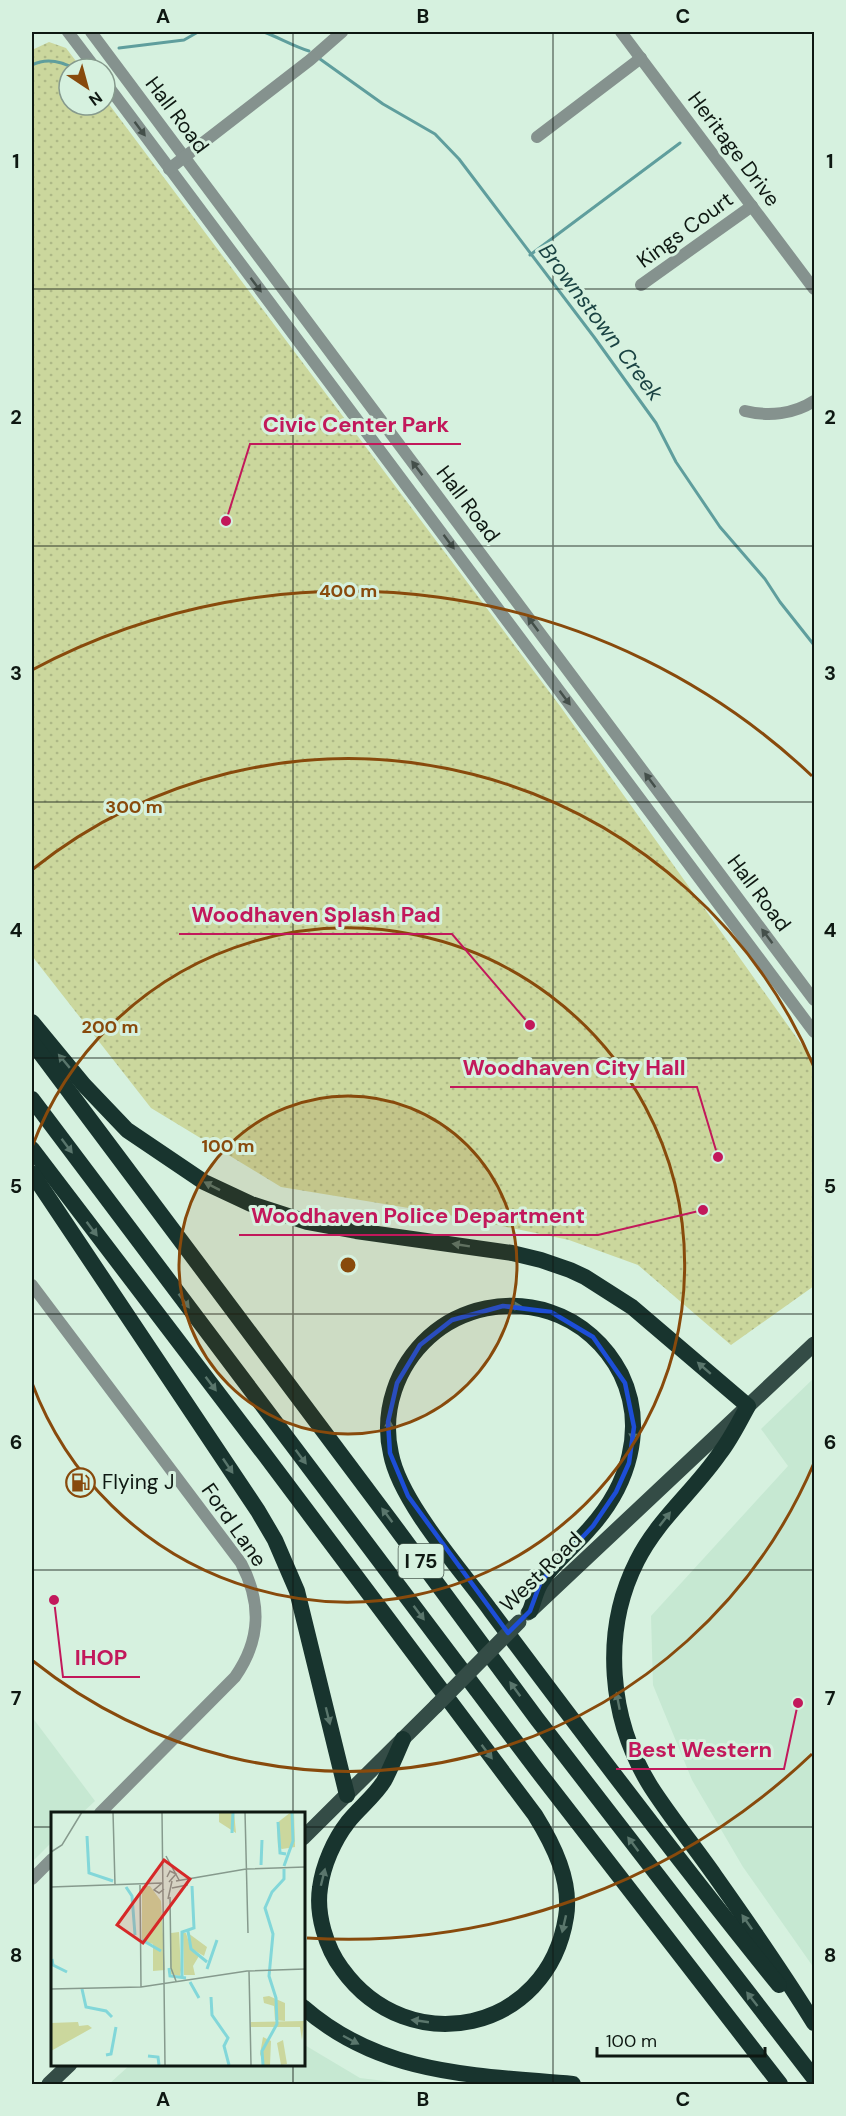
<svg xmlns="http://www.w3.org/2000/svg" width="846" height="2116" viewBox="0 0 846 2116" font-family="'DM Sans',sans-serif">
<style>
.built{fill:#c6e8d2}
.park{fill:url(#park-dots)}
.lines{fill:none;stroke-linecap:round;stroke-linejoin:round}
.stream{stroke:#5f9e9d;stroke-width:3}
.minor{stroke:#85928e;stroke-width:12}
.major{stroke:#344c46;stroke-width:15}
.highway{stroke:#18342e;stroke-width:16}
.major-bridge{stroke:#344c46;stroke-width:15}
.oneway{fill:#444f4a}
.oneway2{fill:#5a766c}
.marked{fill:none;stroke:#1d4ed8;stroke-width:4.5;stroke-linejoin:round}
.grid{fill:none;stroke:#0e1812;stroke-width:1.5;stroke-opacity:0.55}
.ring{fill:none;stroke:#884a0c;stroke-width:3}
.labels{text-anchor:middle;dominant-baseline:central;stroke-width:6;stroke-linejoin:round;paint-order:stroke}
.shield{fill:#d6f1df;stroke:#4a5950;stroke-width:1.5}
.shield-label{font-size:20px;font-weight:bold;fill:#0e1812}
.street-label{font-size:21px;fill:#0e1812;stroke:#d6f1df}
.poi-label{font-size:21px;fill:#0e1812;stroke:#d6f1df;text-anchor:start}
.water-label{font-size:22px;font-style:italic;fill:#1a4343;stroke:#d6f1df}
.inset-river{fill:none;stroke:#82d7d9;stroke-width:3}
.inset-road{fill:none;stroke:#869a8d;stroke-width:1.5}
.view{fill:#d62828;fill-opacity:0.15;stroke:#d62828;stroke-width:3}
.inset-edge{fill:none;stroke:#0e1812;stroke-width:3}
.centre{fill:#884a0c;stroke:#d6f1df;stroke-width:3}
.ring-label{font-size:18px;text-anchor:middle;font-weight:bold;fill:#884a0c;stroke:#d6f1df;stroke-width:6;stroke-linejoin:round;paint-order:stroke}
.leader{fill:none;stroke:#c2185b;stroke-width:2}
.callout-dot{fill:#c2185b;stroke:#d6f1df;stroke-width:2}
.callout-label{font-size:22px;text-anchor:middle;font-weight:bold;fill:#c2185b;stroke:#d6f1df;stroke-width:6;stroke-linejoin:round;paint-order:stroke}
.neatline{fill:none;stroke:#0e1812;stroke-width:2}
.grid-label{font-size:20px;text-anchor:middle;font-weight:bold;fill:#0e1812}
</style>
<defs>
<pattern id="park-dots" width="8" height="8" patternUnits="userSpaceOnUse" patternTransform="scale(1.5)"><rect width="8" height="8" fill="#cbd79d"/><path d="M2 2h.1M6 6h.1" fill="none" stroke="#adb886" stroke-width="1.8" stroke-linecap="round"/></pattern>
</defs>
<rect width="100%" height="100%" fill="#d6f1df"/>
<g class="built">
<polygon points="814,1378 814,1968 743,1867 692,1780 653,1685 651,1616 788,1466 761,1429"/>
<polygon points="32,1717 95,1801 82,1813 52,1813 52,1842 32,1862"/>
<polygon points="303,2044 360,2078 409,2084 109,2084 131,2064 303,2064"/>
</g>
<polygon class="park" points="49,42 66,48 82,69 69,69 69,105 105,105 105,99 560,706 814,1062 814,1286 731,1345 638,1265 569,1240 439,1213 281,1187 151,1108 32,956 32,50"/>
<g class="lines">
<g class="stream">
<path d="M264 32C280 38 293 46 309 51"/>
<polyline points="119,48 184,40 198,32"/>
<polyline points="320,59 383,104 435,134 459,159 594,337 656,423 676,462 720,527 765,579 780,602 814,645"/>
<path d="M32 65C46 58 61 61 75 69"/>
<polyline points="530,255 680,143"/>
</g>
<g class="minor">
<polyline points="68,32 96,69"/>
<polyline points="91,32 814,1000"/>
<polyline points="621,32 814,289"/>
<polyline points="105,82 814,1032"/>
<polyline points="537,137 641,58"/>
<polyline points="169,169 310,60 342,32"/>
<polyline points="641,285 752,206"/>
<path d="M745 411C769 417 794 414 814 401"/>
<path d="M32 1285 241 1563C262 1603 261 1640 235 1677L100 1813"/>
<polyline points="32,1879 52,1859"/>
</g>
<g class="major">
<polyline points="528,1613 814,1344"/>
<polyline points="303,1838 436,1706"/>
<polyline points="49,2084 70,2064"/>
</g>
<g class="highway">
<path d="M32 1022 84 1085 127 1130 204 1182 251 1204 307 1222 356 1231 512 1253 541 1260 570 1270 585 1277 632 1307 748 1406C739 1422 731 1439 720 1453 694 1491 658 1519 637 1561 601 1632 609 1720 651 1787 671 1818 694 1846 715 1876 749 1924 783 1973 814 2023"/>
<polyline points="32,1042 390,1520 537,1719 814,2078"/>
<polyline points="32,1099 537,1770 780,2084"/>
<path d="M32 1149 265 1455 535 1815C553 1844 572 1881 566 1917 548 2032 409 2062 342 1969 326 1948 316 1914 320 1888 323 1865 334 1840 348 1822 359 1808 375 1796 384 1781 391 1768 397 1753 403 1739"/>
<polyline points="32,1173 258,1511 275,1540 297,1591 347,1795"/>
<path d="M530 1611C534 1601 536 1589 542 1581 553 1563 576 1545 590 1528 628 1486 647 1428 621 1374 606 1345 581 1322 550 1312 509 1298 461 1308 429 1337 397 1366 381 1411 391 1454 400 1502 462 1571 491 1611 585 1737 680 1863 779 1985"/>
<path d="M303 2007C382 2076 475 2075 573 2084"/>
</g>
<polyline class="major-bridge" points="436,1706 519,1622"/>
</g>
<defs><path id="oneway-solid" d="M-6-.8H1V-3.2L6.5 0L1 3.2V.8H-6Z" transform="scale(1.5)"/></defs>
<g class="oneway">
<use href="#oneway-solid" transform="translate(140 129) rotate(53)"/>
<use href="#oneway-solid" transform="translate(256 285) rotate(53)"/>
<use href="#oneway-solid" transform="translate(417 468) rotate(-127)"/>
<use href="#oneway-solid" transform="translate(449 542) rotate(53)"/>
<use href="#oneway-solid" transform="translate(533 624) rotate(-127)"/>
<use href="#oneway-solid" transform="translate(565 698) rotate(53)"/>
<use href="#oneway-solid" transform="translate(650 780) rotate(-127)"/>
<use href="#oneway-solid" transform="translate(767 936) rotate(-127)"/>
</g>
<g class="oneway2">
<use href="#oneway-solid" transform="translate(64 1061) rotate(-130)"/>
<use href="#oneway-solid" transform="translate(67 1146) rotate(53)"/>
<use href="#oneway-solid" transform="translate(212 1186) rotate(-153)"/>
<use href="#oneway-solid" transform="translate(92 1229) rotate(53)"/>
<use href="#oneway-solid" transform="translate(461 1245) rotate(-171)"/>
<use href="#oneway-solid" transform="translate(184 1301) rotate(53)"/>
<use href="#oneway-solid" transform="translate(513 1306) rotate(1)"/>
<use href="#oneway-solid" transform="translate(704 1368) rotate(-139)"/>
<use href="#oneway-solid" transform="translate(211 1384) rotate(53)"/>
<use href="#oneway-solid" transform="translate(389 1428) rotate(-91)"/>
<use href="#oneway-solid" transform="translate(633 1432) rotate(92)"/>
<use href="#oneway-solid" transform="translate(301 1457) rotate(53)"/>
<use href="#oneway-solid" transform="translate(228 1466) rotate(56)"/>
<use href="#oneway-solid" transform="translate(387 1515) rotate(-127)"/>
<use href="#oneway-solid" transform="translate(665 1519) rotate(-52)"/>
<use href="#oneway-solid" transform="translate(419 1613) rotate(53)"/>
<use href="#oneway-solid" transform="translate(515 1689) rotate(-126)"/>
<use href="#oneway-solid" transform="translate(618 1701) rotate(-101)"/>
<use href="#oneway-solid" transform="translate(328 1716) rotate(76)"/>
<use href="#oneway-solid" transform="translate(487 1752) rotate(53)"/>
<use href="#oneway-solid" transform="translate(633 1844) rotate(-127)"/>
<use href="#oneway-solid" transform="translate(323 1877) rotate(-76)"/>
<use href="#oneway-solid" transform="translate(747 1922) rotate(-125)"/>
<use href="#oneway-solid" transform="translate(564 1924) rotate(103)"/>
<use href="#oneway-solid" transform="translate(752 1999) rotate(-128)"/>
<use href="#oneway-solid" transform="translate(420 2021) rotate(-172)"/>
<use href="#oneway-solid" transform="translate(351 2040) rotate(28)"/>
</g>
<path class="marked" d="M503 1306 551 1312 593 1337 625 1383 634 1427 629 1463 616 1492 593 1526 541 1581 530 1611 508 1633 408 1496 390 1453 388 1422 397 1383 420 1345 452 1320Z"/>
<path class="grid" d="M293 32V1813M553 32V2084M32 289H814M32 546H814M32 802H814M32 1058H814M32 1314H814M32 1570H814M32 1827H52M303 1827H814M293 2064V2084"/>
<circle cx="348" cy="1265" r="169" fill="#884a0c" fill-opacity=".12"/>
<g class="ring">
<circle cx="348" cy="1265" r="169"/>
<path d="M32 1147A337 337 0 1 1 32 1383"/>
<path d="M814 1463A506 506 0 0 1 33 1661M33 869A506 506 0 0 1 814 1067"/>
<path d="M812 1754A674 674 0 0 1 307 1938M32 670A674 674 0 0 1 812 776"/>
</g>
<defs>
<symbol id="fuel-ring" viewBox="-11 -11 22 22"><circle r="9.5" fill="#d6f1df" stroke="#884a0c" stroke-width="1.5"/><path d="M-5.5-6h7V0h2V4h1.3V-2.5L3-4.5l.8-.8L6-3V5H2.5V1h-1V6h-7ZM-4.2-4.7v3.2H.2V-4.7Z" fill="#884a0c"/></symbol>
</defs>
<g fill-rule="evenodd">
<use href="#fuel-ring" x="64" y="1466" width="33" height="33"/>
</g>
<g class="labels">
<rect class="shield" x="398.5" y="1544" width="45" height="34" rx="4.5"/>
<g class="shield-label">
<text x="421" y="1561">I 75</text>
</g>
<g class="street-label">
<text transform="translate(177 115) rotate(53)">Hall Road</text>
<text transform="translate(734 149) rotate(53)">Heritage Drive</text>
<text transform="translate(685 230) rotate(-36)">Kings Court</text>
<text transform="translate(468 504) rotate(53)">Hall Road</text>
<text transform="translate(759 893) rotate(53)">Hall Road</text>
<text transform="translate(234 1525) rotate(55)">Ford Lane</text>
<text transform="translate(541 1572) rotate(-44)">West Road</text>
</g>
<g class="poi-label">
<text x="102" y="1482">Flying J</text>
</g>
<g class="water-label">
<text transform="translate(601 322) rotate(53)">Brownstown Creek</text>
</g>
</g>
<g transform="translate(51 1812)">
<rect width="254" height="254" fill="#d6f1df"/>
<path d="M128 120 130 158 129 164 120 162 119 151 120 121ZM132 121H135L140 137 148 144 142 154 144 163H133ZM253 209 251 228 249 215H200V210ZM27 210 28 214 37 213 41 216 0 239V211ZM232 228 236 252 230 253 226 231Z" fill="#cbd79d"/>
<path d="M168 0H183L185 21 168 10ZM240 0H243L244 35 231 37 227 35 226 11ZM137 121 156 135 153 144 141 137ZM212 225 220 229 219 253H213L209 242Z" fill="#cbd79d"/>
<path d="M91 74H99L110 89 114 158 102 159V132L91 129ZM218 184 234 191V209L224 208 223 194 213 191 212 185Z" fill="#cbd79d"/>
<path class="inset-river" d="M227 10 229 41 235 42M181 21 182 0M36 24 38 61 62 69M210 53 211 28M233 54 242 29 241 0M75 75 81 84 84 123M137 119 140 137 156 150M91 128 110 139M1 147 2 153 16 160M118 156 119 164 135 166M156 157 166 128M131 166V120L143 116 141 74M139 170 148 186M31 177 35 195 55 199 61 205M160 185 161 203 177 226 173 234 178 253M55 243 60 242 65 215M97 244 107 245 108 253M212 253 211 239 226 212 225 186 218 164 222 122 214 96 221 80 233 67V57"/>
<path class="inset-road" d="M62 0 64 73M111 0 114 253M194 0 197 121M0 40 11 33 31 0M115 44 128 68M116 65 119 59 125 62 118 70M125 69 195 57 254 55M111 71 103 78 108 81 113 77M89 73 90 175M0 75 111 71M121 76 136 73 137 67M119 85 120 156 125 169M117 87 121 69M198 159 200 253M0 177 90 175 196 159 254 157"/>
<path class="view" d="M113 48 139 67 92 131 66 113Z"/>
<rect width="254" height="254" class="inset-edge"/>
</g>
<circle cx="348" cy="1265" r="9" class="centre"/>
<g class="ring-label">
<text x="348" y="597">400 m</text>
<text x="134" y="813">300 m</text>
<text x="110" y="1033">200 m</text>
<text x="228" y="1152">100 m</text>
</g>
<path class="leader" d="M226 521L250 444H461M530 1025L452 934H179M718 1157L697 1087H450M703 1210L598 1235H239M54 1600L63 1677H140M798 1703L784 1769H616"/>
<g class="callout-dot">
<circle cx="226" cy="521" r="6"/>
<circle cx="530" cy="1025" r="6"/>
<circle cx="718" cy="1157" r="6"/>
<circle cx="703" cy="1210" r="6"/>
<circle cx="54" cy="1600" r="6"/>
<circle cx="798" cy="1703" r="6"/>
</g>
<g class="callout-label">
<text x="356" y="432">Civic Center Park</text>
<text x="316" y="922">Woodhaven Splash Pad</text>
<text x="574" y="1075">Woodhaven City Hall</text>
<text x="418" y="1223">Woodhaven Police Department</text>
<text x="101" y="1665">IHOP</text>
<text x="700" y="1757">Best Western</text>
</g>
<rect width="846" height="2116" fill="none" stroke="#d6f1df" stroke-width="66"/>
<g transform="translate(87 87) rotate(144)"><circle r="28" fill="#d6f1df" stroke="#869a8d" stroke-width="1.5"/>
<path d="M0-4.5L10 22L0 15L-10 22Z" fill="#884a0c"/>
<text y="-9" font-size="16" font-weight="bold" text-anchor="middle" fill="#0e1812">N</text>
</g>
<path d="M597 2047v9h168v-9" fill="none" stroke="#0e1812" stroke-width="3"/>
<text x="606" y="2047" font-size="18" fill="#0e1812" stroke="#d6f1df" stroke-width="4.5" paint-order="stroke">100 m</text>
<rect x="33" y="33" width="780" height="2050" class="neatline"/>
<g class="grid-label">
<text x="163" y="23">A</text>
<text x="423" y="23">B</text>
<text x="683" y="23">C</text>
<text x="16" y="168">1</text>
<text x="830" y="168">1</text>
<text x="16" y="424">2</text>
<text x="830" y="424">2</text>
<text x="16" y="680">3</text>
<text x="830" y="680">3</text>
<text x="16" y="937">4</text>
<text x="830" y="937">4</text>
<text x="16" y="1193">5</text>
<text x="830" y="1193">5</text>
<text x="16" y="1449">6</text>
<text x="830" y="1449">6</text>
<text x="16" y="1705">7</text>
<text x="830" y="1705">7</text>
<text x="16" y="1962">8</text>
<text x="830" y="1962">8</text>
<text x="163" y="2106">A</text>
<text x="423" y="2106">B</text>
<text x="683" y="2106">C</text>
</g>
</svg>
